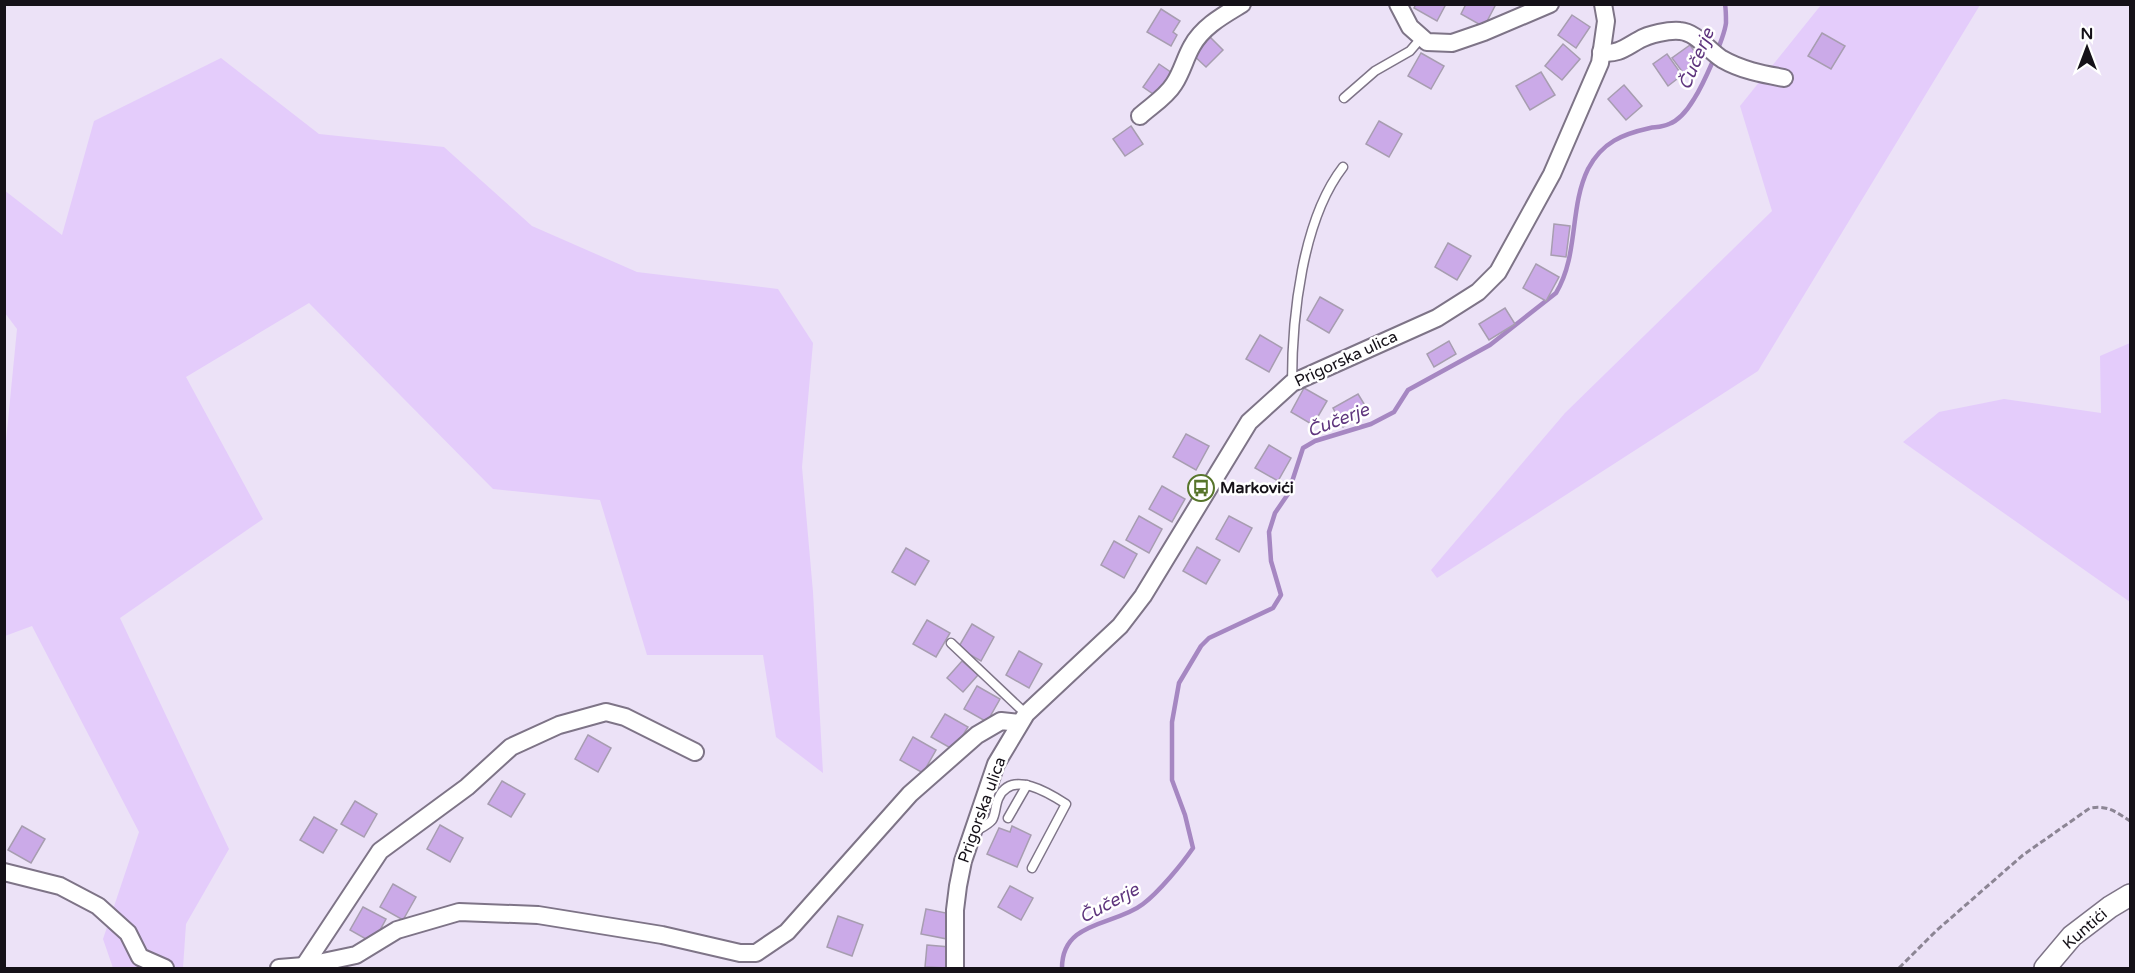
<svg xmlns="http://www.w3.org/2000/svg" width="2135" height="973" viewBox="0 0 2135 973" font-family="'Varela Round',sans-serif">
<style>
.green{fill:#e4ccfb}
.lines{fill:none;stroke-linecap:round;stroke-linejoin:round}
.stream{stroke:#a687c2;stroke-width:4.5}
.building{fill:#cbaae8;stroke:#a79db0;stroke-width:1.5}
.service-casing{stroke:#7e7487;stroke-width:11}
.minor-casing{stroke:#7e7487;stroke-width:20}
.tertiary-casing{stroke:#7e7487;stroke-width:24}
.path{stroke:#8c8594;stroke-width:3;stroke-dasharray:6 3;stroke-linecap:butt}
.service{stroke:#fff;stroke-width:8}
.minor{stroke:#fff;stroke-width:16}
.tertiary{stroke:#fff;stroke-width:21}
.labels{text-anchor:middle;dominant-baseline:central;stroke-width:5;stroke-linejoin:round;paint-order:stroke}
.street-label{font-size:16px;fill:#151118;stroke:#fff}
.poi-label{font-size:16px;font-weight:bold;fill:#151118;stroke:#fff;text-anchor:start}
.water-label{font-size:18px;font-style:italic;fill:#5e347d;stroke:#fff}
</style>
<rect width="100%" height="100%" fill="#ece2f7"/>
<g class="green">
<polygon points="1821,5 1980,5 1758,371 1437,578 1431,570 1565,413 1772,211 1740,106"/>
<polygon points="221,58 319,134 444,147 532,226 637,272 778,289 813,343 802,467 813,592 823,773 776,737 763,655 647,655 600,500 493,489 309,303 186,377 263,519 120,618 229,849 186,924 183,968 113,968 103,939 139,832 32,626 5,636 4,461 17,329 5,313 4,190 62,235 94,121"/>
<polygon points="2130,343 2130,602 1903,442 1939,412 2004,399 2101,413 2100,356"/>
</g>
<g class="lines">
<path class="stream" d="M1062 968C1062 920 1115 926 1143 904 1159 892 1182 864 1193 848L1185 815 1172 780V722L1179 683 1201 646 1209 638 1273 608 1281 595 1271 561 1269 532 1275 513 1288 494 1303 448 1315 441 1371 424 1394 412 1408 390 1490 345 1556 293C1579 255 1569 208 1588 169 1602 142 1623 134 1650 128 1656 127 1663 127 1669 124 1680 120 1688 109 1694 99 1703 85 1724 39 1726 23 1726 17 1726 10 1725 4"/>
</g>
<g class="building">
<polygon points="1416,4 1446,4 1437,21 1414,8"/>
<polygon points="1466,4 1496,4 1484,27 1461,14"/>
<polygon points="1161,9 1180,21 1173,32 1177,35 1171,46 1147,32"/>
<polygon points="1572,15 1590,27 1576,48 1558,35"/>
<polygon points="1822,33 1845,46 1831,69 1808,56"/>
<polygon points="1208,35 1223,50 1206,67 1191,53"/>
<polygon points="1563,44 1580,59 1562,80 1545,66"/>
<polygon points="1690,45 1701,61 1684,74 1672,58"/>
<polygon points="1421,53 1444,66 1431,89 1408,76"/>
<polygon points="1667,54 1682,75 1668,86 1653,64"/>
<polygon points="1159,64 1175,75 1159,98 1143,87"/>
<polygon points="1541,72 1555,95 1530,110 1516,86"/>
<polygon points="1624,85 1642,106 1626,120 1608,99"/>
<polygon points="1379,121 1402,134 1389,157 1366,144"/>
<polygon points="1131,126 1143,144 1125,156 1113,139"/>
<polygon points="1554,224 1570,226 1566,257 1551,255"/>
<polygon points="1448,243 1471,256 1457,280 1435,267"/>
<polygon points="1536,264 1559,277 1546,301 1523,288"/>
<polygon points="1320,297 1343,310 1329,333 1307,320"/>
<polygon points="1505,308 1515,324 1489,340 1479,324"/>
<polygon points="1260,335 1282,348 1269,372 1246,359"/>
<polygon points="1449,341 1456,354 1434,367 1427,354"/>
<polygon points="1304,388 1327,401 1313,425 1291,412"/>
<polygon points="1358,394 1369,412 1343,427 1333,408"/>
<polygon points="1186,434 1209,446 1196,470 1173,457"/>
<polygon points="1269,445 1291,458 1278,481 1255,468"/>
<polygon points="1162,486 1185,499 1172,522 1149,509"/>
<polygon points="1139,516 1162,529 1149,553 1126,540"/>
<polygon points="1229,516 1252,528 1239,552 1216,539"/>
<polygon points="1114,541 1137,554 1124,578 1101,565"/>
<polygon points="1197,547 1220,560 1206,584 1183,571"/>
<polygon points="906,548 929,561 915,585 892,572"/>
<polygon points="927,620 950,633 936,657 913,644"/>
<polygon points="972,624 994,637 981,661 958,648"/>
<polygon points="1019,651 1042,664 1029,688 1006,675"/>
<polygon points="962,661 978,675 963,692 947,678"/>
<polygon points="977,686 1000,699 987,722 964,709"/>
<polygon points="945,714 968,727 954,750 931,737"/>
<polygon points="588,735 611,748 598,772 575,759"/>
<polygon points="913,737 936,750 923,773 900,760"/>
<polygon points="502,781 525,794 511,817 488,804"/>
<polygon points="355,801 377,814 364,837 341,824"/>
<polygon points="314,817 337,830 323,853 300,840"/>
<polygon points="440,825 463,838 450,862 427,849"/>
<polygon points="22,826 45,839 31,863 8,850"/>
<polygon points="1012,826 1031,835 1017,867 987,854 999,828 1010,832"/>
<polygon points="393,884 416,897 403,920 380,907"/>
<polygon points="1010,886 1033,898 1021,920 998,907"/>
<polygon points="363,907 386,919 373,943 350,930"/>
<polygon points="926,909 951,914 947,939 921,934"/>
<polygon points="838,916 863,925 852,956 827,947"/>
<polygon points="927,945 950,947 948,968 925,967"/>
</g>
<g class="lines">
<defs>
<g id="service">
<polyline points="1344,98 1375,71 1410,51 1422,37"/>
<path d="M1292 383C1292 317 1302 220 1343 167"/>
<polyline points="951,643 1026,714"/>
<polyline points="1008,818 1027,785"/>
<path d="M976 831C981 828 989 824 992 820 996 814 995 804 999 797 1012 770 1049 793 1066 804L1032 868"/>
</g>
<g id="minor">
<polyline points="1398,4 1410,27 1427,42 1452,43 1484,32 1550,4"/>
<path d="M1601 52C1618 55 1626 47 1639 40 1649 34 1669 30 1680 31 1696 32 1709 51 1722 59 1741 70 1762 74 1784 78"/>
<path d="M1140 116C1151 106 1166 97 1174 84 1182 72 1185 58 1192 46 1203 26 1224 15 1242 4"/>
<polyline points="4,872 60,886 98,906 128,933 140,957 165,968"/>
<polyline points="304,966 380,851 467,787 511,747 559,725 606,712 625,717 695,752"/>
<polyline points="279,968 304,966 356,955 397,930 459,912 538,915 662,935 740,953 756,953 787,932 910,794 977,735 1001,721 1019,723"/>
<polyline points="955,968 955,910 958,886 963,861 996,764 1026,714 1120,626 1143,596 1249,422 1292,383 1437,318 1478,292 1498,272 1552,174 1600,63 1606,21 1603,4"/>
</g>
<polyline id="tertiary" points="2045,968 2072,936 2110,907 2130,895"/>
</defs>
<use href="#service" class="service-casing"/>
<use href="#minor" class="minor-casing"/>
<use href="#tertiary" class="tertiary-casing"/>
<path class="path" d="M1899 968 1936 931 2023 855 2090 808C2108 805 2116 812 2130 821"/>
<use href="#service" class="service"/>
<use href="#minor" class="minor"/>
<use href="#tertiary" class="tertiary"/>
</g>
<defs>
<symbol id="bus-ring" viewBox="-11 -11 22 22"><circle r="9.5" fill="#fff" stroke="#57752b" stroke-width="1.5"/><path d="M-5-6H5V4H4V6H2V4H-2V6H-4V4H-5ZM-3.5-4V0h7V-4ZM-3.5 1.2v1.5H-2V1.2ZM2 1.2v1.5H3.5V1.2Z" fill="#57752b"/></symbol>
</defs>
<g fill-rule="evenodd">
<use href="#bus-ring" x="1186" y="473" width="30" height="30"/>
</g>
<g class="labels">
<g class="street-label">
<text transform="translate(1346 359) rotate(-25)">Prigorska ulica</text>
<text transform="translate(982 810) rotate(-70)">Prigorska ulica</text>
<text transform="translate(2085 929) rotate(-41)">Kuntići</text>
</g>
<g class="poi-label">
<text x="1220" y="488">Markovići</text>
</g>
<g class="water-label">
<text transform="translate(1696 59) rotate(-67)">Čučerje</text>
<text transform="translate(1338 420) rotate(-21)">Čučerje</text>
<text transform="translate(1109 903) rotate(-28)">Čučerje</text>
</g>
</g>
<rect width="2135" height="973" fill="none" stroke="#151118" stroke-width="12"/>
<g transform="translate(2087 48)" stroke="#ffffff" stroke-width="4.5" paint-order="stroke">
<path d="M0-4.5L10 22L0 15L-10 22Z" fill="#151118"/>
<text y="-9" font-size="16" font-weight="bold" text-anchor="middle" fill="#151118">N</text>
</g>
</svg>
